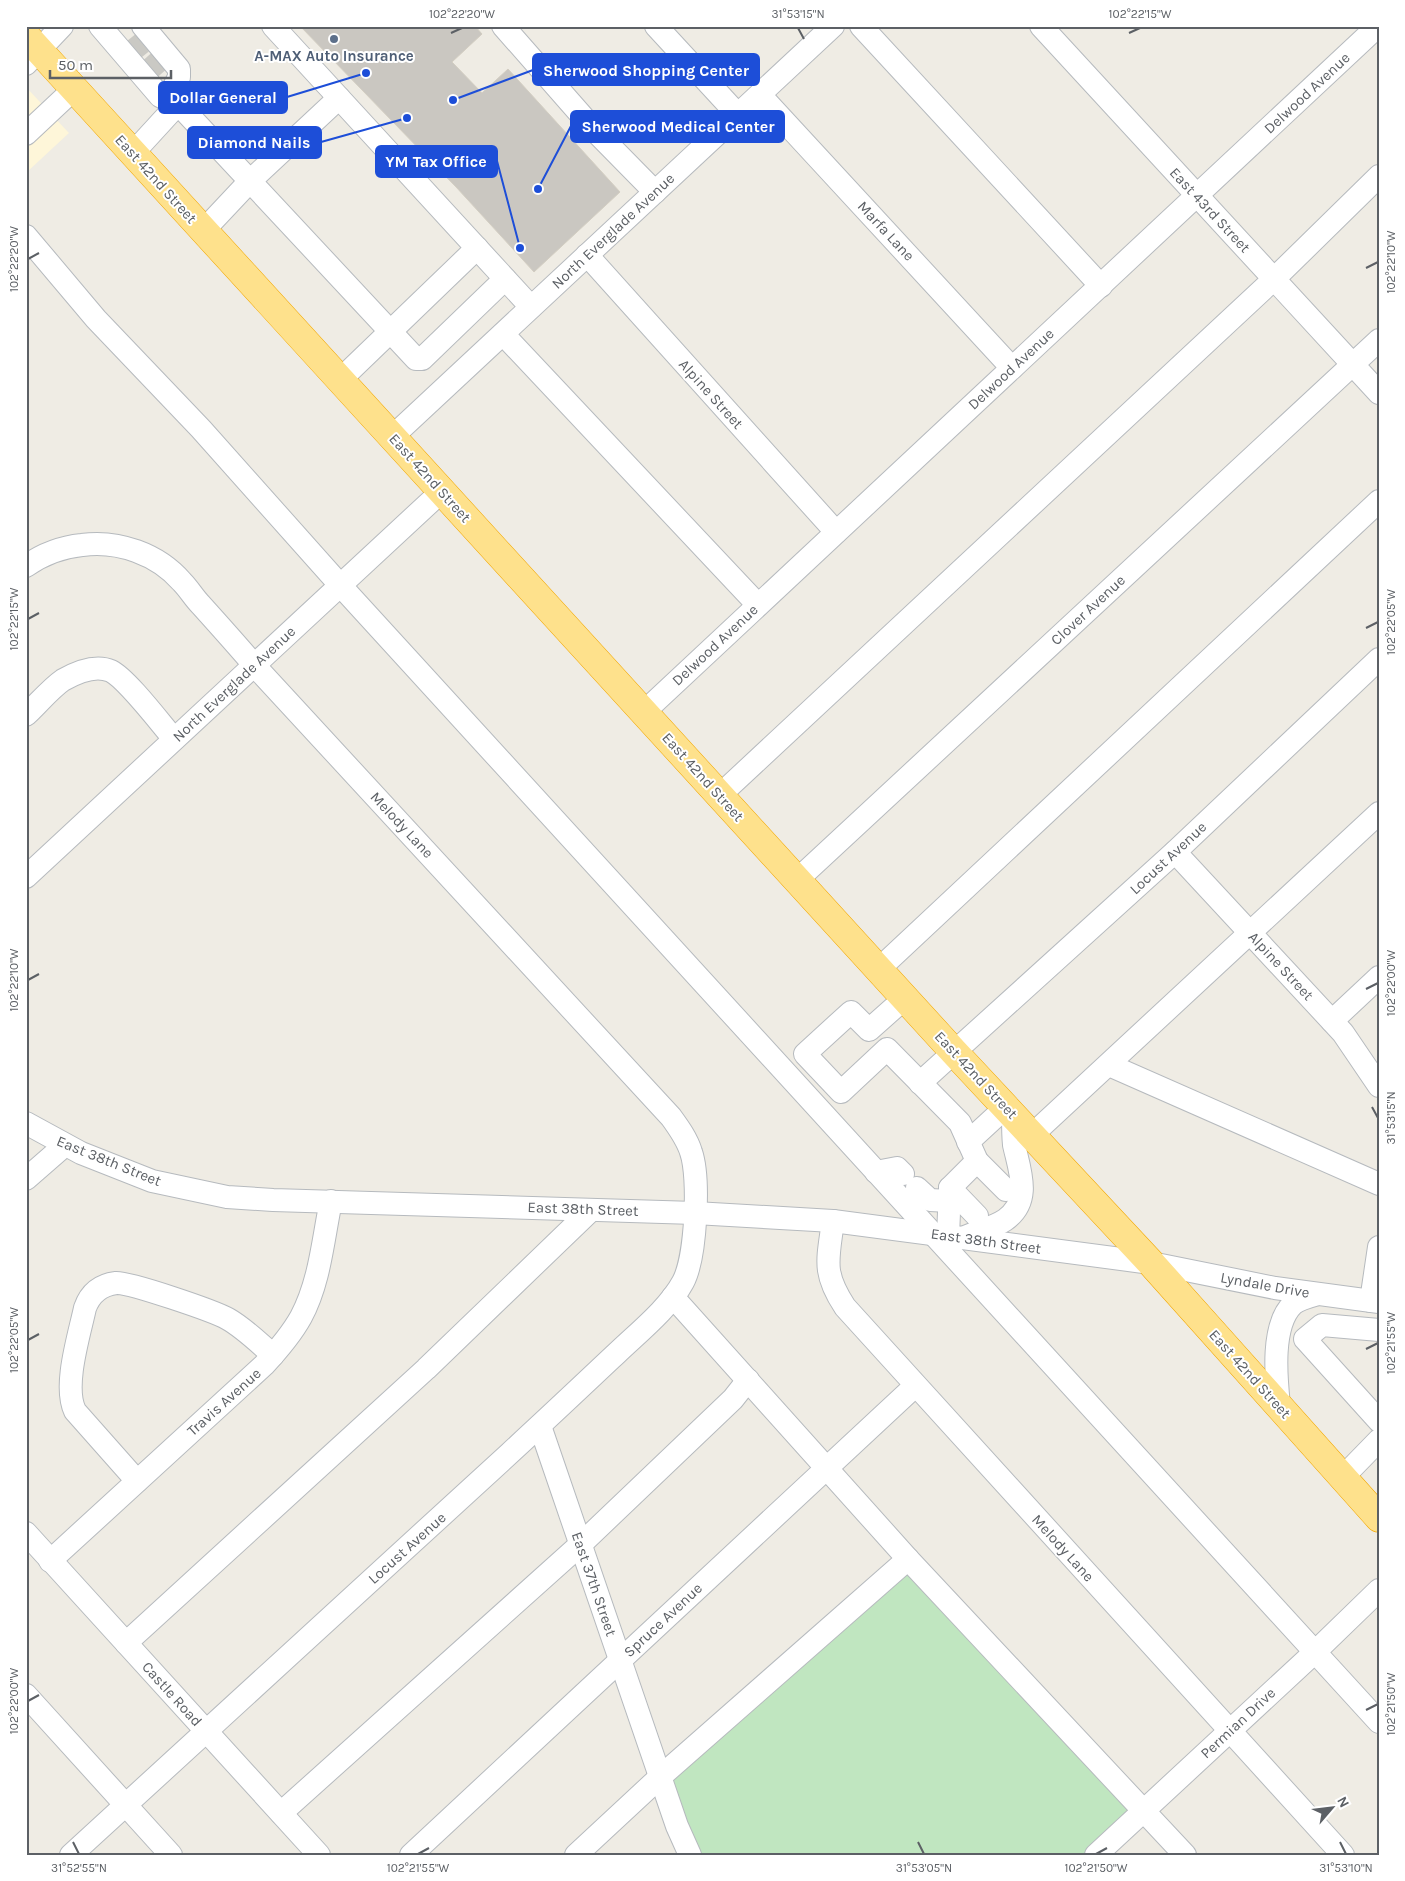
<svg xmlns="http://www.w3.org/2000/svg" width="1405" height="1881" viewBox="0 0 1405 1881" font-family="Karla,sans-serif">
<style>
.commercial{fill:#fef6d9}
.green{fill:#c0e6c0}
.building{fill:#cac7c1;stroke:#d3cec2}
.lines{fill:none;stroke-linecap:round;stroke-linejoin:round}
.minor-tunnel{stroke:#cac9c4;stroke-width:22;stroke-dasharray:22 11;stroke-linecap:butt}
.minor-casing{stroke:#b6babe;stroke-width:24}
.highway-casing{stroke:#f2a700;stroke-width:29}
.minor{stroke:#fff;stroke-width:22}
.highway{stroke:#fee18c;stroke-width:28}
.ticks{fill:none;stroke:#5c6065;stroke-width:2}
.service-dot{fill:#5c6f8a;stroke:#fff;stroke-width:2}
.labels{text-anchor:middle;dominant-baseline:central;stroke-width:4;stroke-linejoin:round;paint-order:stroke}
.service-label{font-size:15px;font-weight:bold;fill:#4e5e75;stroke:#fff}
.street-label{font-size:15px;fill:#5c6065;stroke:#fff}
.leader{fill:none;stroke:#1d4ed8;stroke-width:2}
.callout-dot{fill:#1d4ed8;stroke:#fff;stroke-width:2}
.callout{fill:#1d4ed8;stroke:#1d4ed8;stroke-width:2}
.callout-label{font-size:16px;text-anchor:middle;font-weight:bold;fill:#fff}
.neatline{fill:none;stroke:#5c6065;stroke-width:2}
.ticks-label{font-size:12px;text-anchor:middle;fill:#5c6065}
</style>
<rect width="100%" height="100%" fill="#efece4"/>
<polygon class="commercial" points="26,87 69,133 26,173"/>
<polygon class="green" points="908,1554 1143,1811 1096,1855 690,1855 661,1778"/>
<polygon class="building" points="300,26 475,26 482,34 452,62 482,93 508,69 620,192 534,272 456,187"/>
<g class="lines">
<g class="minor-tunnel">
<polyline points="132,51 142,43"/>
<polyline points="149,70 159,61"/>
</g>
<defs>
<g id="minor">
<polyline points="100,26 160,96 181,107 416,359 422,359 505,279"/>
<polyline points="143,26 179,69 179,77 167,100"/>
<polyline points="273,26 531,307"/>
<polyline points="503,26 597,133 655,192"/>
<polyline points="656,26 738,115"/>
<polyline points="861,26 1101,286"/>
<polyline points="1041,26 1379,393"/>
<polyline points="26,64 62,26"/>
<polyline points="760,95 1012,368"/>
<polyline points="26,134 74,89"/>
<polyline points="133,153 177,105"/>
<polyline points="204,230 250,181 339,98"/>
<polyline points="26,236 96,319 201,429 340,585 1379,1722"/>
<polyline points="587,255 836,532"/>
<polyline points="503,334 758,605"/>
<polyline points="340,380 477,248"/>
<polyline points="392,437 833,26"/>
<path d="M26 566C43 554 62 547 82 545 118 540 158 554 182 582 189 589 194 598 201 605 219 625 237 645 254 665L671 1117C679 1128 687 1139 691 1152 700 1178 696 1258 683 1282 669 1308 639 1332 617 1353 582 1386 546 1420 510 1453 364 1587 217 1721 71 1855"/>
<polyline points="644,712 1378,26"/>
<path d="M26 715C38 704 50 689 63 680 77 672 95 664 111 671 127 679 161 724 174 739"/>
<polyline points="720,795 1274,279 1379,176"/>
<polyline points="1175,852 1343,1033 1379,1086"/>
<polyline points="26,877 442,491"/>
<polyline points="797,880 1379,340"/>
<polyline points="879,969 1379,501"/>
<polyline points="905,998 869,1030 851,1012 805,1054 841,1092 887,1049 960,1123 977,1161 1006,1190"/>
<polyline points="1332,1021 1379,977"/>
<polyline points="1109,1065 1379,1184"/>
<polyline points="920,1083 1175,852 1379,659"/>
<polyline points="26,1123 81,1153 152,1181 227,1197 273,1200 695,1213 833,1221 1151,1263 1275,1288 1379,1302"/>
<polyline points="1032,1135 1379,813"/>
<polyline points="968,1142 1006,1107"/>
<polyline points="876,1172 897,1168 903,1174"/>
<polyline points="26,1179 65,1145"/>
<polyline points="917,1188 930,1200 949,1201"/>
<polyline points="950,1188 977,1216"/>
<path d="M833 1221C828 1260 822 1272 845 1307L1343 1855"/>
<polyline points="948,1236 950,1188 977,1161"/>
<path d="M965 1237C978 1231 993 1228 1005 1220 1032 1201 1020 1172 1014 1145 1013 1135 1013 1124 1013 1114"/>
<polyline points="673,1297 908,1559 1185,1855"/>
<polyline points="1371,1301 1379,1247"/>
<polyline points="1379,1330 1322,1325 1305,1339 1379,1421"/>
<path d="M1279 1405C1276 1377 1271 1325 1293 1304 1299 1299 1311 1296 1318 1294"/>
<polyline points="540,1426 677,1826 690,1855"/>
<polyline points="1343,1477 1379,1440"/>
<path d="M137 1481 75 1411C63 1386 79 1336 85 1308 90 1294 100 1285 116 1283 129 1282 214 1311 228 1319 244 1328 259 1343 273 1355"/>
<polyline points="26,1533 319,1855"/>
<path d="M50 1561 264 1365C278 1350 291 1335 301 1317 320 1282 323 1239 331 1201"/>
<polyline points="126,1643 426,1369 591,1210"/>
<polyline points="26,1695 171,1855"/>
<polyline points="281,1813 581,1544 733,1399 748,1380"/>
<polyline points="411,1855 915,1386"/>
<polyline points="576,1855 660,1777 908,1559"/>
<polyline points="1096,1855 1315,1652 1379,1590"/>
</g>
<polyline id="highway" points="26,36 954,1052 1151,1263 1379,1518"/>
</defs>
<use href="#minor" class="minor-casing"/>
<use href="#highway" class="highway-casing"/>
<use href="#minor" class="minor"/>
<use href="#highway" class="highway"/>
</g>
<path class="ticks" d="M798 28 804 39M451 33 462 28M1129 33 1140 28M28 259 39 253M1366 268 1378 262M28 619 39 613M1366 628 1378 622M28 980 39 974M1366 989 1378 983M1372 1107 1378 1118M28 1340 39 1334M1366 1349 1378 1343M28 1701 39 1695M1366 1710 1378 1704M73 1842 79 1854M918 1842 924 1854M1340 1842 1346 1854M418 1854 429 1848M1096 1854 1107 1848"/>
<circle class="service-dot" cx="334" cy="39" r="5"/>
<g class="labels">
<g class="service-label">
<text x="334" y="56">A-MAX Auto Insurance</text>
</g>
<g class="street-label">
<text transform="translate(1307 93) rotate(-43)">Delwood Avenue</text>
<text transform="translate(156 179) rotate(48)">East 42nd Street</text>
<text transform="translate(1210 210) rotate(47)">East 43rd Street</text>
<text transform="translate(613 231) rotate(-43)">North Everglade Avenue</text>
<text transform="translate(886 231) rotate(47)">Marfa Lane</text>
<text transform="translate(1011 369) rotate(-43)">Delwood Avenue</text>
<text transform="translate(711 394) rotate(48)">Alpine Street</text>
<text transform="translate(430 478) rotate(48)">East 42nd Street</text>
<text transform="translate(1088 610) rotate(-43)">Clover Avenue</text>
<text transform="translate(715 645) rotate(-43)">Delwood Avenue</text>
<text transform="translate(234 684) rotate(-43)">North Everglade Avenue</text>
<text transform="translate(703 777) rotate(48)">East 42nd Street</text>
<text transform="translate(402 825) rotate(47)">Melody Lane</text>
<text transform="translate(1168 858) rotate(-43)">Locust Avenue</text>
<text transform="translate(1281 966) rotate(47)">Alpine Street</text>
<text transform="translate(976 1075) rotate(47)">East 42nd Street</text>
<text transform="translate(109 1161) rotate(22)">East 38th Street</text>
<text transform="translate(583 1209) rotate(2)">East 38th Street</text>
<text transform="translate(986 1241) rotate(8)">East 38th Street</text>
<text transform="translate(1265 1285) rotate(10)">Lyndale Drive</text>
<text transform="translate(1250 1374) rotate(48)">East 42nd Street</text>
<text transform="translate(224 1402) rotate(-42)">Travis Avenue</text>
<text transform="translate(407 1548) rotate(-42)">Locust Avenue</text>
<text transform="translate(1063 1548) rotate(48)">Melody Lane</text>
<text transform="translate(594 1584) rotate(71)">East 37th Street</text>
<text transform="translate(663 1620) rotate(-43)">Spruce Avenue</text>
<text transform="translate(172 1694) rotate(48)">Castle Road</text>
<text transform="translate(1238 1723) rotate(-43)">Permian Drive</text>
</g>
</g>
<path class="leader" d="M453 100L533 70M366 73L287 97M538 189L571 126M407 118L321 142M520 248L497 161"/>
<g class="callout-dot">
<circle cx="453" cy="100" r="5"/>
<circle cx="366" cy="73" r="5"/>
<circle cx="538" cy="189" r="5"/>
<circle cx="407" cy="118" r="5"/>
<circle cx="520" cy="248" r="5"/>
</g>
<g class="callout">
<rect x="533" y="54" width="226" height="31" rx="5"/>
<rect x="159" y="82" width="128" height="31" rx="5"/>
<rect x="571" y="111" width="213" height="31" rx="5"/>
<rect x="188" y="127" width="133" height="31" rx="5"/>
<rect x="376" y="146" width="121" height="31" rx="5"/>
</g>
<g class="callout-label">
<text x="646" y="76">Sherwood Shopping Center</text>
<text x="223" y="103">Dollar General</text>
<text x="678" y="132">Sherwood Medical Center</text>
<text x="254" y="148">Diamond Nails</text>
<text x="436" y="167">YM Tax Office</text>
</g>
<rect width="1405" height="1881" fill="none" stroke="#ffffff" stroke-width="55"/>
<g transform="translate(1332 1808) rotate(62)" stroke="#ffffff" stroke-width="4" paint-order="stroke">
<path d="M0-4L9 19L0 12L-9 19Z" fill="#5c6065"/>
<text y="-8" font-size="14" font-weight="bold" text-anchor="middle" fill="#5c6065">N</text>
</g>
<path d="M50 70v8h121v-8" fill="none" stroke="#5c6065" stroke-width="2.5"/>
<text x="58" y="70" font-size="15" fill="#5c6065" stroke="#ffffff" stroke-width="4" paint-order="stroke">50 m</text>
<rect x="28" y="28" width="1350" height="1826" class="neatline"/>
<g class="ticks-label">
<text x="462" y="18">102°22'20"W</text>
<text x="798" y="18">31°53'15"N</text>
<text x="1140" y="18">102°22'15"W</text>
<text transform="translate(14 259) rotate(-90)" y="4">102°22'20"W</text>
<text transform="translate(1391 262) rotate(-90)" y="4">102°22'10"W</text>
<text transform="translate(14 619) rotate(-90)" y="4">102°22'15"W</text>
<text transform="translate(1391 622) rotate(-90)" y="4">102°22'05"W</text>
<text transform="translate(14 980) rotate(-90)" y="4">102°22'10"W</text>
<text transform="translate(1391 983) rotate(-90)" y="4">102°22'00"W</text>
<text transform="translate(1391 1118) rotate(-90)" y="4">31°53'15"N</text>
<text transform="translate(14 1340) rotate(-90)" y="4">102°22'05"W</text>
<text transform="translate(1391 1343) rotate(-90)" y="4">102°21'55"W</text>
<text transform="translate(14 1701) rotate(-90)" y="4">102°22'00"W</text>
<text transform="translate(1391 1704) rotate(-90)" y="4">102°21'50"W</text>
<text x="79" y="1872">31°52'55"N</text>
<text x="418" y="1872">102°21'55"W</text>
<text x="924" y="1872">31°53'05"N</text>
<text x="1096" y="1872">102°21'50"W</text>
<text x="1346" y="1872">31°53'10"N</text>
</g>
</svg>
